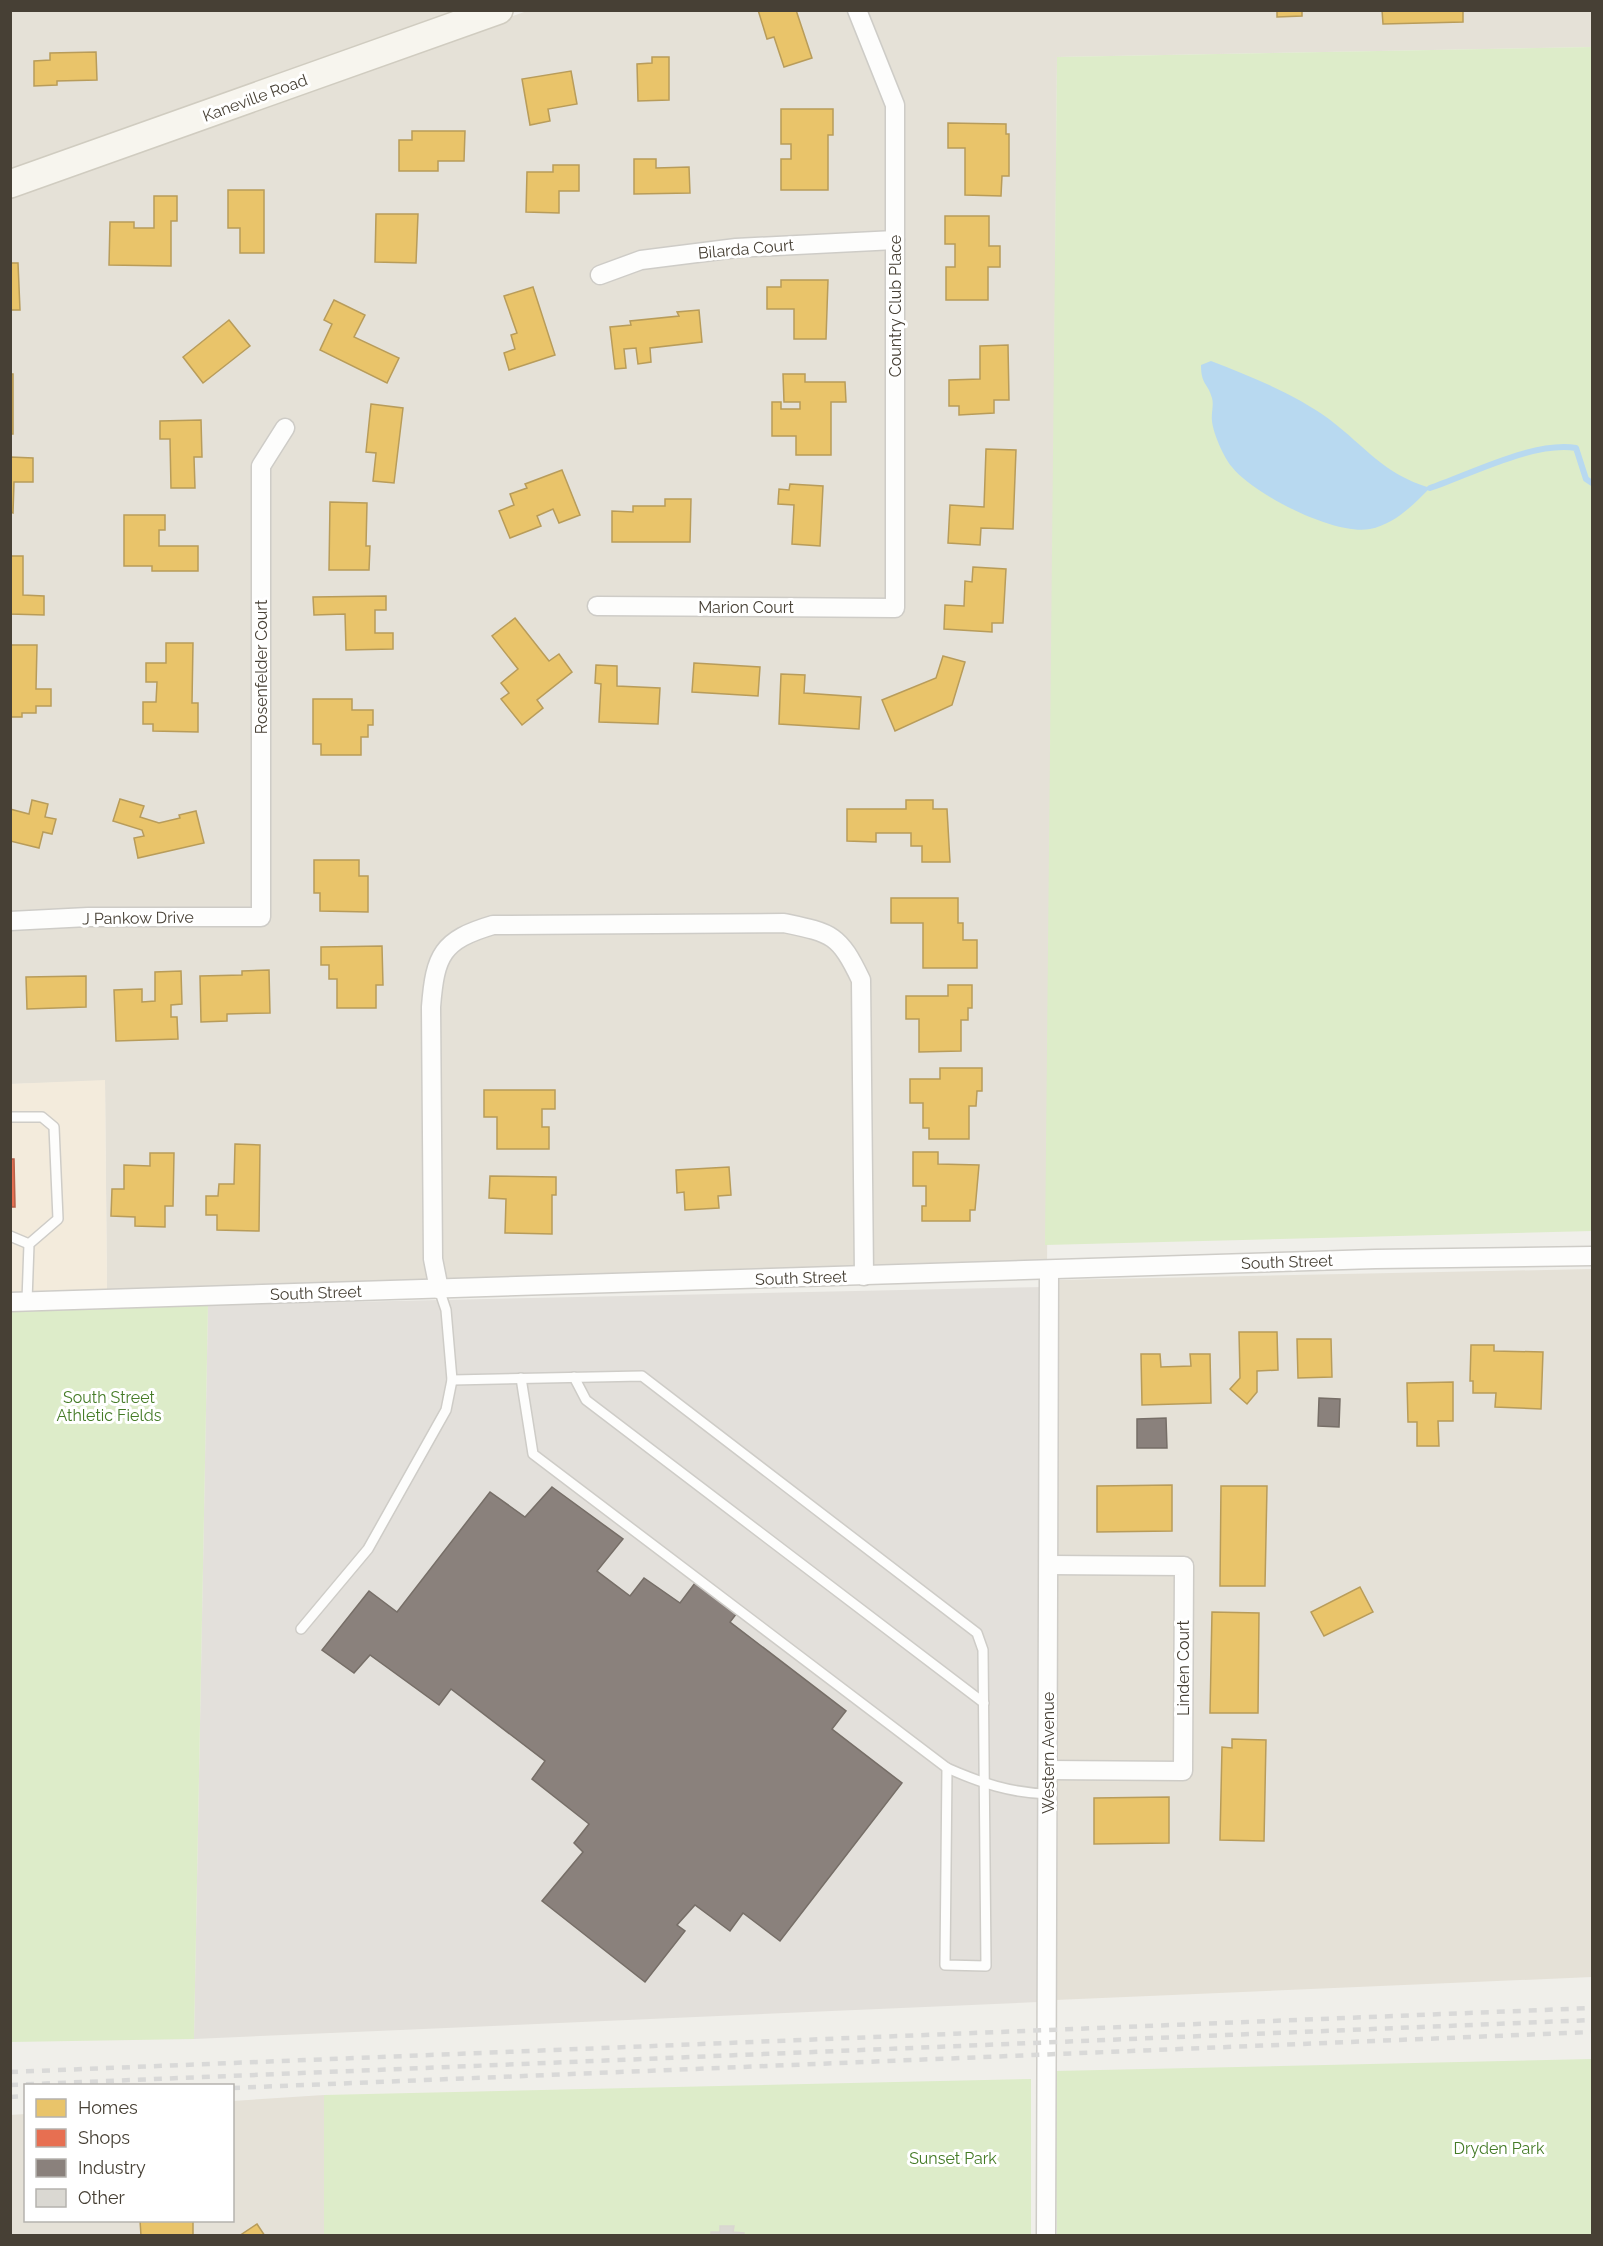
<svg xmlns="http://www.w3.org/2000/svg" width="1603" height="2246" viewBox="0 0 1603 2246" font-family="Raleway,sans-serif">
<style>
.residential{fill:#e5e1d7}
.commercial{fill:#f3ebdc}
.industrial{fill:#e3e0db}
.green{fill:#ddecc9}
.water{fill:#b8d9f0}
.homes{fill:#e9c46a;stroke:#b89c5a;stroke-width:1.5}
.shops{fill:#e76f51;stroke:#b76149;stroke-width:1.5}
.industry{fill:#8a817c;stroke:#766e67;stroke-width:1.5}
.lines{fill:none;stroke-linecap:round;stroke-linejoin:round}
.stream{stroke:#b8d9f0;stroke-width:6}
.building{fill:#dad8d2;stroke:#d9d6cf;stroke-width:1.5}
.lane-casing{stroke:#ceccc7;stroke-width:12}
.street-casing{stroke:#ceccc7;stroke-width:21}
.secondary-casing{stroke:#d0ccc0;stroke-width:30}
.lane{stroke:#fdfdfc;stroke-width:9}
.street{stroke:#fdfdfc;stroke-width:18}
.secondary{stroke:#f7f5ee;stroke-width:27}
.rail{stroke:#d9d9d8;stroke-width:4.5;stroke-dasharray:8 8;stroke-linecap:butt}
.labels{text-anchor:middle;dominant-baseline:central;stroke-width:6;stroke-linejoin:round;paint-order:stroke}
.street-label{font-size:16px;fill:#474035;stroke:#fff}
.park-label{font-size:16px;fill:#447b26;stroke:#fff}
</style>
<rect width="100%" height="100%" fill="#f0efea"/>
<g class="residential">
<polygon points="11,11 457,11 11,173"/>
<polygon points="527,11 1592,11 1592,47 1057,57 1047,1267 107,1290 105,1081 11,1084 11,195"/>
<polygon points="1592,1269 1592,1977 1055,2000 1056,1280"/>
<polygon points="324,2095 324,2235 11,2235 10,2115 25,2114 26,2220 232,2220 233,2101"/>
</g>
<polygon class="commercial" points="105,1080 107,1290 11,1293 10,1084"/>
<polygon class="industrial" points="1045,1287 1038,2002 194,2039 208,1305"/>
<g class="green">
<polygon points="1592,47 1592,1231 1045,1245 1057,57"/>
<polygon points="208,1305 194,2039 11,2042 11,1312"/>
<polygon points="1592,2059 1592,2235 1057,2235 1054,2071"/>
<polygon points="1031,2079 1031,2235 324,2235 324,2095"/>
</g>
<path class="water" d="M1211 361C1250 376 1295 394 1329 419 1367 448 1382 473 1430 488 1413 505 1395 524 1370 529 1335 536 1253 494 1232 467 1224 458 1213 433 1212 421 1211 414 1214 405 1212 398 1208 383 1201 385 1201 365Z"/>
<g class="homes">
<polygon points="758,10 796,10 812,58 784,67 774,37 767,39"/>
<polygon points="1277,10 1302,10 1302,16 1277,17"/>
<polygon points="1382,10 1463,10 1463,22 1383,24"/>
<polygon points="96,52 97,80 57,81 57,85 34,86 34,61 50,60 50,53"/>
<polygon points="652,57 669,57 669,100 638,101 637,64 652,63"/>
<polygon points="571,71 577,104 548,109 550,121 530,125 522,79"/>
<polygon points="781,109 833,109 833,135 828,135 828,190 781,190 781,159 791,159 791,144 781,144"/>
<polygon points="948,123 1006,124 1006,134 1009,134 1009,176 1002,176 1001,196 965,195 965,148 948,148"/>
<polygon points="412,131 465,131 464,161 438,161 438,171 399,171 399,140 412,140"/>
<polygon points="634,159 656,159 656,168 689,167 690,193 634,194"/>
<polygon points="553,165 579,165 579,191 559,191 559,213 526,212 527,172 553,172"/>
<polygon points="228,190 264,190 264,253 240,253 240,228 228,228"/>
<polygon points="154,196 177,196 177,221 171,221 171,266 109,265 110,222 134,222 134,228 154,228"/>
<polygon points="376,214 418,214 416,263 375,262"/>
<polygon points="945,216 989,216 989,246 1000,246 1000,267 988,267 988,300 946,300 946,267 955,267 955,244 945,244"/>
<polygon points="10,263 18,263 20,310 10,310"/>
<polygon points="781,280 828,280 826,339 794,339 794,309 767,309 767,287 781,287"/>
<polygon points="533,287 555,355 509,370 504,353 515,349 511,335 517,333 504,296"/>
<polygon points="334,300 365,315 354,337 399,358 387,383 320,350 332,324 324,320"/>
<polygon points="699,310 702,342 650,348 651,362 638,364 636,348 624,349 626,368 615,369 610,327 631,325 630,321 679,316 677,312"/>
<polygon points="229,320 250,346 203,383 183,357"/>
<polygon points="1008,345 1009,400 994,400 994,413 959,415 959,406 949,406 949,380 980,379 980,346"/>
<rect x="10" y="374" width="3" height="60"/>
<polygon points="783,374 805,374 805,382 845,382 846,402 831,402 831,455 796,455 796,436 772,436 772,402 781,402 781,409 800,409 800,402 784,402"/>
<polygon points="371,404 403,408 394,483 373,481 376,453 366,452"/>
<polygon points="201,420 202,457 194,457 195,488 171,488 170,439 160,439 160,421"/>
<polygon points="986,449 1016,450 1013,529 981,528 980,545 948,543 950,505 984,507"/>
<polygon points="10,457 33,458 33,482 14,482 13,513 10,512"/>
<polygon points="562,470 580,515 559,523 553,509 537,516 541,526 510,538 499,511 514,505 510,494 527,488 525,484"/>
<polygon points="790,484 823,486 820,546 792,544 794,505 778,504 779,489 789,490"/>
<polygon points="665,499 691,499 690,542 612,542 612,511 633,512 633,506 665,506"/>
<polygon points="330,502 367,503 366,546 370,546 369,570 329,570"/>
<polygon points="124,515 165,515 165,530 159,530 159,546 198,546 198,571 152,571 152,566 124,566"/>
<polygon points="10,556 23,556 23,595 44,596 44,615 10,614"/>
<polygon points="973,567 1006,569 1003,623 992,623 992,632 944,629 945,605 964,606 965,581 972,582"/>
<polygon points="386,596 386,610 375,610 375,633 393,633 393,649 346,650 345,614 314,615 313,597"/>
<polygon points="515,618 549,661 559,654 572,672 537,700 543,708 522,725 501,699 509,693 501,683 518,669 492,636"/>
<polygon points="166,643 193,643 192,703 198,703 198,732 153,731 153,724 143,724 143,702 156,702 157,682 146,682 146,663 166,663"/>
<polygon points="10,645 37,645 36,689 51,689 51,706 36,706 36,713 22,713 22,717 10,717"/>
<polygon points="943,656 965,662 952,705 895,731 882,700 936,678"/>
<polygon points="694,663 760,667 758,696 692,692"/>
<polygon points="596,665 617,666 617,686 660,688 658,724 599,722 601,684 595,683"/>
<polygon points="781,674 805,675 804,693 861,697 859,729 779,724"/>
<polygon points="313,699 352,699 352,710 373,710 373,725 368,725 368,737 361,737 361,755 321,755 321,744 313,744"/>
<polygon points="120,799 144,806 140,817 159,823 180,818 179,815 196,811 204,843 138,858 134,838 144,836 142,830 113,821"/>
<polygon points="32,800 48,804 45,817 56,819 52,834 43,832 39,848 10,841 10,809 29,814"/>
<polygon points="906,800 933,800 933,809 947,809 950,862 922,862 922,846 911,846 911,833 876,833 876,842 847,841 847,809 906,809"/>
<polygon points="314,860 359,860 359,876 368,876 368,912 320,911 320,893 314,893"/>
<polygon points="891,898 958,898 958,923 963,923 963,940 977,940 977,968 923,968 923,923 891,923"/>
<polygon points="382,946 383,985 376,985 376,1008 337,1008 337,979 329,979 329,965 321,965 321,947"/>
<polygon points="269,970 270,1013 227,1014 227,1021 201,1022 200,976 242,975 242,971"/>
<polygon points="181,971 182,1004 171,1005 171,1017 177,1017 178,1039 116,1041 114,990 142,989 142,1002 155,1001 155,972"/>
<polygon points="86,976 86,1007 27,1009 26,977"/>
<polygon points="948,985 972,985 972,1008 968,1008 968,1020 961,1020 961,1051 919,1052 919,1019 906,1019 906,996 948,996"/>
<polygon points="940,1068 982,1068 982,1091 977,1091 976,1106 969,1106 969,1139 929,1139 929,1128 923,1128 923,1103 910,1103 910,1079 940,1079"/>
<polygon points="484,1090 555,1090 555,1109 542,1109 542,1127 549,1127 549,1149 497,1149 497,1117 484,1117"/>
<polygon points="235,1144 260,1145 259,1231 217,1230 217,1215 206,1215 206,1196 218,1196 219,1184 234,1184"/>
<polygon points="913,1152 938,1152 938,1164 979,1165 975,1210 970,1210 970,1221 922,1221 922,1206 926,1206 926,1186 913,1186"/>
<polygon points="150,1153 174,1153 173,1206 165,1206 165,1227 135,1226 135,1217 111,1216 112,1189 124,1189 124,1165 150,1166"/>
<polygon points="729,1167 731,1195 718,1196 719,1208 685,1210 684,1192 677,1193 676,1170"/>
<polygon points="490,1176 556,1177 556,1195 552,1195 552,1234 505,1233 506,1199 489,1198"/>
<polygon points="1239,1332 1277,1332 1278,1370 1257,1371 1257,1392 1247,1404 1230,1389 1240,1378"/>
<polygon points="1297,1339 1331,1339 1332,1377 1298,1378"/>
<polygon points="1471,1345 1494,1345 1494,1351 1543,1352 1541,1409 1495,1407 1496,1393 1473,1393 1473,1381 1470,1381"/>
<polygon points="1141,1354 1160,1354 1161,1367 1191,1366 1190,1354 1210,1354 1211,1403 1142,1405"/>
<polygon points="1453,1382 1453,1421 1438,1421 1439,1446 1417,1446 1417,1422 1408,1422 1407,1383"/>
<polygon points="1172,1485 1172,1531 1097,1532 1097,1486"/>
<polygon points="1221,1486 1267,1486 1265,1586 1220,1586"/>
<polygon points="1360,1587 1373,1612 1324,1636 1311,1612"/>
<polygon points="1212,1612 1259,1613 1258,1713 1210,1713"/>
<polygon points="1232,1739 1266,1740 1264,1841 1220,1840 1222,1747 1232,1748"/>
<polygon points="1169,1797 1169,1843 1094,1844 1094,1798"/>
<polygon points="140,2220 193,2220 193,2236 141,2236"/>
<polygon points="257,2224 265,2236 239,2236"/>
</g>
<polygon class="shops" points="10,1159 14,1159 15,1207 10,1207"/>
<g class="industry">
<polygon points="1319,1398 1340,1399 1339,1427 1318,1426"/>
<polygon points="1166,1418 1167,1448 1137,1448 1137,1419"/>
<polygon points="552,1487 623,1539 597,1571 630,1596 644,1578 680,1603 695,1583 737,1613 730,1622 846,1711 832,1729 902,1783 780,1941 743,1913 730,1931 695,1905 677,1925 685,1931 645,1982 542,1901 583,1852 574,1843 589,1824 532,1779 545,1761 451,1689 439,1705 370,1655 354,1673 322,1650 369,1591 397,1612 490,1492 525,1517"/>
</g>
<g class="lines">
<path class="stream" d="M1430 488C1471 474 1534 441 1576 448L1586 479 1592 483"/>
</g>
<polygon class="building" points="720,2226 734,2226 733,2232 744,2233 744,2236 711,2236 711,2232 720,2232"/>
<g class="lines">
<defs>
<g id="lane">
<polyline points="10,1117 42,1117 54,1127 58,1219 29,1244 27,1301"/>
<polyline points="10,1236 29,1244"/>
<polyline points="574,1377 586,1400 984,1703"/>
<path d="M521 1378 533 1454 947 1768C981 1783 1011 1793 1048 1794"/>
<polyline points="452,1380 642,1376 977,1633 983,1650 986,1966 945,1965 947,1768"/>
<polyline points="301,1629 368,1549 446,1410 452,1380 446,1310 439,1289"/>
</g>
<g id="street">
<polyline points="600,275 641,260 736,248 895,240"/>
<polyline points="597,606 895,608 895,105 857,10"/>
<polyline points="10,921 88,917 261,917 261,466 285,428"/>
<path d="M439 1289 433 1259 431 1007C435 955 442 940 493 925L784 923C832 933 839 934 861 980L864 1276"/>
<polyline points="10,1302 1375,1259 1592,1256"/>
<polyline points="1048,1770 1183,1771 1184,1566 1049,1565"/>
<polyline points="1046,2236 1049,1270"/>
</g>
<polyline id="secondary" points="10,184 499,10"/>
</defs>
<use href="#lane" class="lane-casing"/>
<use href="#street" class="street-casing"/>
<use href="#secondary" class="secondary-casing"/>
<use href="#lane" class="lane"/>
<use href="#street" class="street"/>
<use href="#secondary" class="secondary"/>
<g class="rail">
<polyline points="10,2072 1592,2008"/>
<polyline points="10,2085 1592,2020"/>
<polyline points="232,2088 1592,2032"/>
<polyline points="10,2097 26,2096"/>
</g>
</g>
<g class="labels">
<g class="street-label">
<text transform="translate(255 98) rotate(-20)">Kaneville Road</text>
<text transform="translate(746 249) rotate(-5)">Bilarda Court</text>
<text transform="translate(895 306) rotate(-90)">Country Club Place</text>
<text x="746" y="607">Marion Court</text>
<text transform="translate(261 667) rotate(-90)">Rosenfelder Court</text>
<text transform="translate(138 918) rotate(-1)">J Pankow Drive</text>
<text transform="translate(1287 1262) rotate(-2)">South Street</text>
<text transform="translate(801 1278) rotate(-2)">South Street</text>
<text transform="translate(316 1293) rotate(-2)">South Street</text>
<text transform="translate(1183 1668) rotate(-90)">Linden Court</text>
<text transform="translate(1048 1753) rotate(-90)">Western Avenue</text>
</g>
<g class="park-label">
<text x="109" y="1397">South Street<tspan x="109" dy="18">Athletic Fields</tspan></text>
<text x="1499" y="2148">Dryden Park</text>
<text x="953" y="2158">Sunset Park</text>
</g>
</g>
<rect width="1603" height="2246" fill="none" stroke="#474035" stroke-width="24"/>
<rect x="24" y="2084" width="210" height="138" fill="#ffffff" stroke="#b5b3ae" stroke-width="1.5"/>
<rect x="36" y="2099" width="30" height="18" fill="#e9c46a" stroke="#b5b3ae" stroke-width="1.5"/>
<text x="78" y="2114" font-size="18" fill="#474035">Homes</text>
<rect x="36" y="2129" width="30" height="18" fill="#e76f51" stroke="#b5b3ae" stroke-width="1.5"/>
<text x="78" y="2144" font-size="18" fill="#474035">Shops</text>
<rect x="36" y="2159" width="30" height="18" fill="#8a817c" stroke="#b5b3ae" stroke-width="1.5"/>
<text x="78" y="2174" font-size="18" fill="#474035">Industry</text>
<rect x="36" y="2189" width="30" height="18" fill="#dad8d2" stroke="#b5b3ae" stroke-width="1.5"/>
<text x="78" y="2204" font-size="18" fill="#474035">Other</text>
</svg>
